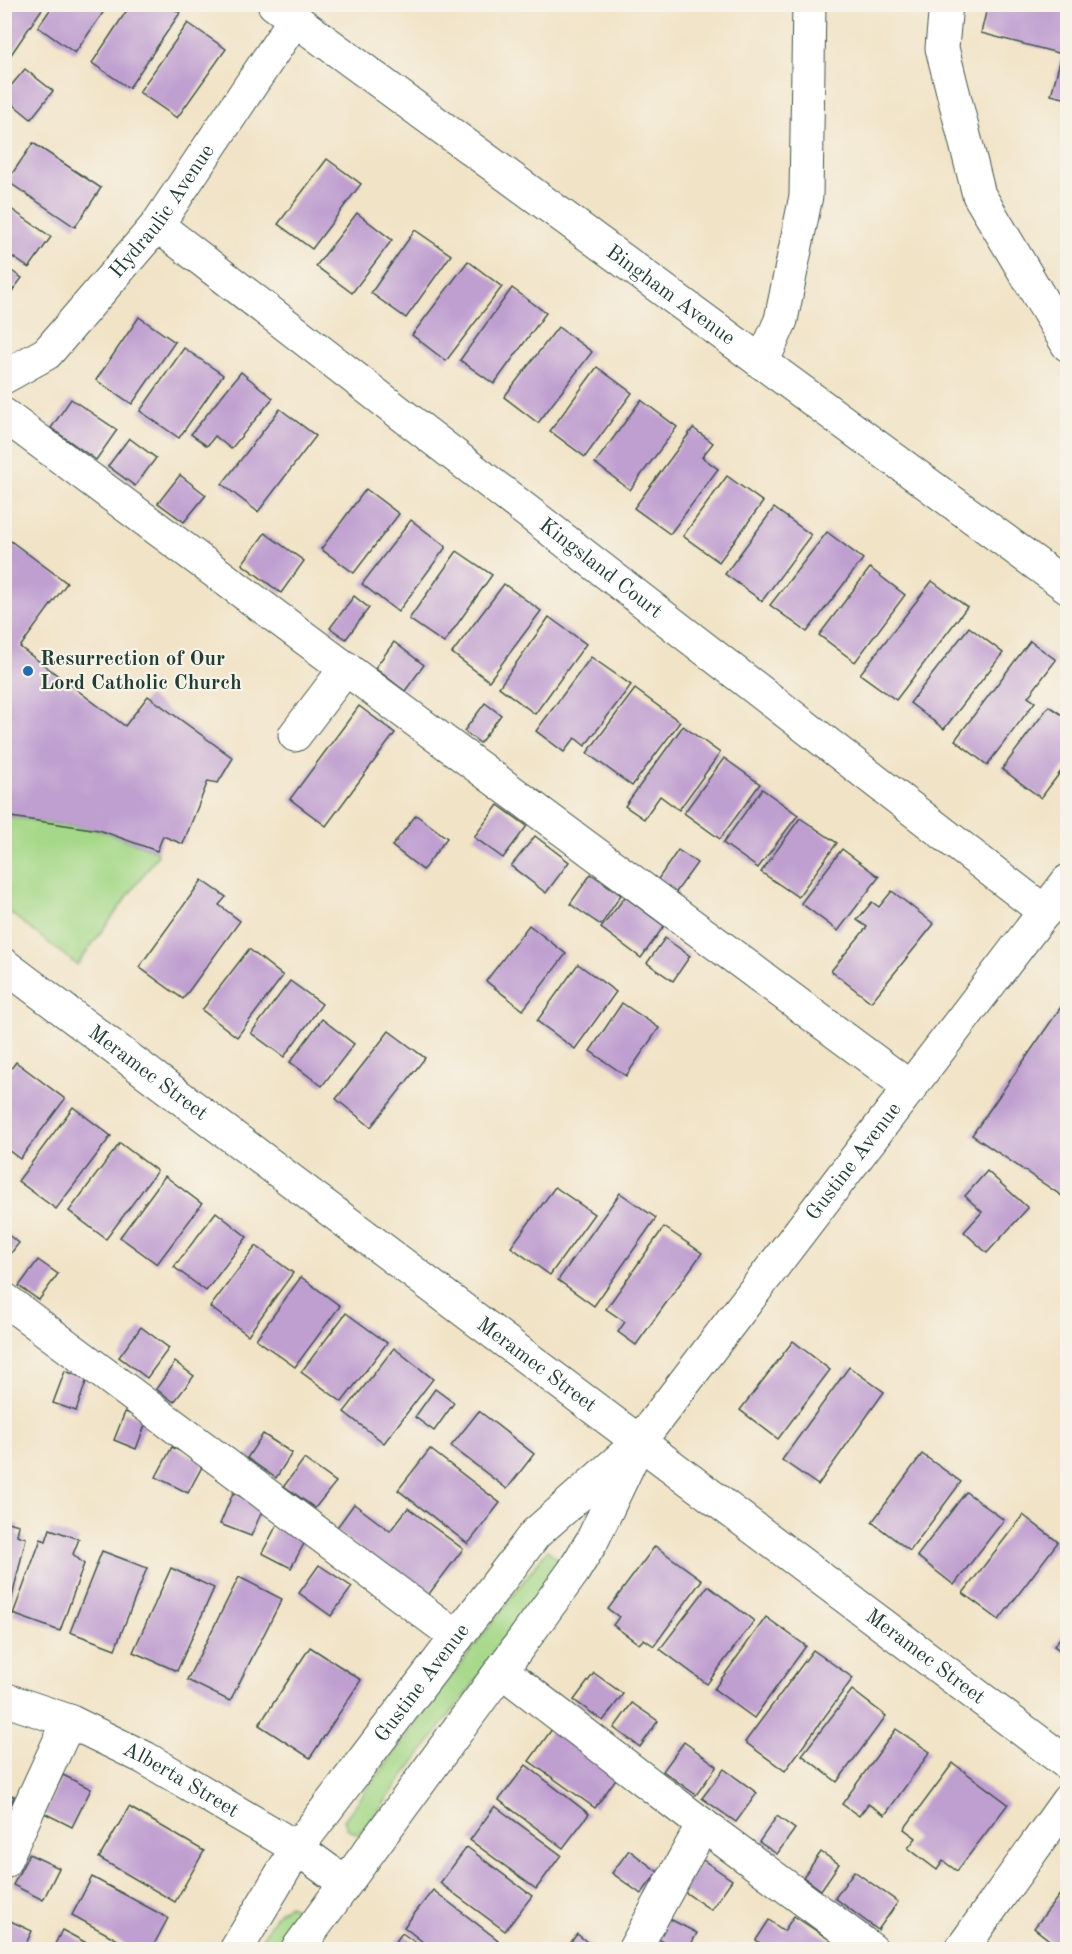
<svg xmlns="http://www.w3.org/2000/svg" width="1072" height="1954" viewBox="0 0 1072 1954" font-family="'Old Standard TT',serif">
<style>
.green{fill:#a5d888;stroke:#628a5e;stroke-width:1.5}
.building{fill:#bf9fd0}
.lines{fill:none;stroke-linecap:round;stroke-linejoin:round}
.minor-casing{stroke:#3e564a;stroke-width:35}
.minor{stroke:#fff;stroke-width:33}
.poi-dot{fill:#1f6fb2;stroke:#f7f3e8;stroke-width:2}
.labels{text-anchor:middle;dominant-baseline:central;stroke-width:4.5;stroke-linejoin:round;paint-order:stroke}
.street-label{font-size:21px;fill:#1f3d34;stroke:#f7f3e8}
.poi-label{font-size:21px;font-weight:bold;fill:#1f3d34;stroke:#f7f3e8;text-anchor:start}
</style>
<rect width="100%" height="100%" fill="#f7f3e8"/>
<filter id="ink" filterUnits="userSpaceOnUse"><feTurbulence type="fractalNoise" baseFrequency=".0167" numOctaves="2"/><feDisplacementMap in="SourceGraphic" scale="12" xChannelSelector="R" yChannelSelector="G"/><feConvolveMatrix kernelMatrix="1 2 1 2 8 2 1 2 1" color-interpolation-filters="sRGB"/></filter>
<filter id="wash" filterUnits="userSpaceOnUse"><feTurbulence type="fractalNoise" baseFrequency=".008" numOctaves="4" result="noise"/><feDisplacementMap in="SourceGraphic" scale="24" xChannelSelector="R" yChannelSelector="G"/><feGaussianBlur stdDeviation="1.35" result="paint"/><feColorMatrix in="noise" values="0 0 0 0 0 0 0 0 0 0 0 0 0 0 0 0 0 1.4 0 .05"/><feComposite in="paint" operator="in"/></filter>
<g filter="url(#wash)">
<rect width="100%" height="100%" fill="#f1e3c6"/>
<g class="green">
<polygon points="4,816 99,830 157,851 158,855 77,965 5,909"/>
<polygon points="547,1550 564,1563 365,1828 356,1834 347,1828 344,1820"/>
<polygon points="289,1905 297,1910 297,1920 278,1949 255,1950 278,1912"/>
</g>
<g id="blocks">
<g class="building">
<polygon points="4,4 41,4 44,6 4,65"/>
<polygon points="54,4 109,4 75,53 38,27"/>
<polygon points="131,4 167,4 180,13 129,88 92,63"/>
<polygon points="988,4 1068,4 1068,99 1051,95 1062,54 981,33"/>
<polygon points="188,23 226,49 177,118 139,92"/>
<polygon points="25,69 53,91 31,119 4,97 4,94"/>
<polygon points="33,143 101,188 75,227 7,181"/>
<polygon points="327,159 361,184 312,249 278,224"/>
<polygon points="4,204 51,237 29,268 4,251"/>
<polygon points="357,213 392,240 352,293 316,266"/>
<polygon points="415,230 451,255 406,318 371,293"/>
<polygon points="468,261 502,287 446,361 412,335"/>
<polygon points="4,266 22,278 4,302"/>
<polygon points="512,288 546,313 494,384 460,360"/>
<polygon points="139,317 175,342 132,404 96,380"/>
<polygon points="558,327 592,352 538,423 504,397"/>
<polygon points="184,348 223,375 179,438 140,411"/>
<polygon points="597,367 632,393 585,457 550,431"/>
<polygon points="241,372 273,398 231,449 215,436 207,446 191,434"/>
<polygon points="71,399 117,430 96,460 51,428"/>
<polygon points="641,400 677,427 630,490 595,463"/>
<polygon points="280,409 316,436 258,512 222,484"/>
<polygon points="693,428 713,443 702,457 718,469 670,534 634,508"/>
<polygon points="129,438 156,458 135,486 108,466"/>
<polygon points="180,475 206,495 184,522 158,503"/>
<polygon points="727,476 763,502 719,562 683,536"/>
<polygon points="366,489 399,514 354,573 321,549"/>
<polygon points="774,508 811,535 762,601 725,574"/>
<polygon points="411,520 446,547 398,612 362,584"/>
<polygon points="827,532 863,559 807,632 770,605"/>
<polygon points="265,533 304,561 281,593 242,564"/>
<polygon points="4,536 67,583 20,647 125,726 148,696 233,758 218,783 208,781 183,844 163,836 157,851 99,830 4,816"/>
<polygon points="457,551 492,575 444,643 409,619"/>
<polygon points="870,568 905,595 855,662 819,635"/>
<polygon points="932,581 967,607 896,700 860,674"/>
<polygon points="504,584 541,611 489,681 452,653"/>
<polygon points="354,596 369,608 346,639 330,628"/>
<polygon points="549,617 586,644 535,714 499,687"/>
<polygon points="969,627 1003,653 944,729 910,703"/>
<polygon points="1030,641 1056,660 1028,697 1035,702 987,765 955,740"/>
<polygon points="394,642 424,665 405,691 375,668"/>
<polygon points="591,657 631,685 585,746 575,738 564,752 536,731"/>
<polygon points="635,689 680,722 632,786 587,753"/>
<polygon points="485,703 501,715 480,743 464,731"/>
<polygon points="359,706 395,733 326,826 290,799"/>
<polygon points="1049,706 1068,719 1068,762 1041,798 1002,769"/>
<polygon points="683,726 720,753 679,810 660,796 644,819 625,806"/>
<polygon points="724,758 760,784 720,839 684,813"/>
<polygon points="762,789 798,815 758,868 723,843"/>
<polygon points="498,805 527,826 503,858 474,837"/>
<polygon points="416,815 447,838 423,870 392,846"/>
<polygon points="800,818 837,843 798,897 761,872"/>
<polygon points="535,836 569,862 546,893 511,866"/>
<polygon points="842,849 879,877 838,931 801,903"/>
<polygon points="678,850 697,863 674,895 656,882"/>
<polygon points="591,874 621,895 601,925 570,904"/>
<polygon points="202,880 226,897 219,905 240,921 183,999 139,967"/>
<polygon points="892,891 934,924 871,1002 831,971 867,927 857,920 872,902 879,907"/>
<polygon points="625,897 664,926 641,958 601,928"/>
<polygon points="529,925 566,954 523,1010 486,981"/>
<polygon points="665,938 690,956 673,981 647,963"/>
<polygon points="249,949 283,976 237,1037 202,1010"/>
<polygon points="578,964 616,992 575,1049 537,1021"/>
<polygon points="290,981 322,1004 284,1057 251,1033"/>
<polygon points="1068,997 1068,1200 972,1135"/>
<polygon points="622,1003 659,1028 626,1076 590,1051"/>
<polygon points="322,1019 354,1044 322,1086 290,1062"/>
<polygon points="389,1031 425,1058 371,1127 336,1099"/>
<polygon points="16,1062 65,1099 20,1159 4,1147 4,1078"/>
<polygon points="73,1107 111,1136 56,1209 18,1181"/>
<polygon points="120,1143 157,1171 106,1239 69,1211"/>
<polygon points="987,1171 1028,1208 987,1253 964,1232 982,1212 965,1196"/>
<polygon points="165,1176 202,1204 157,1264 120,1237"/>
<polygon points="555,1187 594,1214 550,1275 511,1247"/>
<polygon points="620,1193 656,1218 594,1306 558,1280"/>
<polygon points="216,1212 247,1237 206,1291 174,1267"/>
<polygon points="664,1227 702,1253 636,1345 618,1332 625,1322 606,1309"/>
<polygon points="4,1232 19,1243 4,1262"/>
<polygon points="256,1246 293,1273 248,1335 210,1307"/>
<polygon points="38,1260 58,1274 39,1300 19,1286"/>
<polygon points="301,1277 340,1306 295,1367 256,1339"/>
<polygon points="346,1313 387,1343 342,1402 301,1372"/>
<polygon points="141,1327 169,1348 147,1378 119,1357"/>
<polygon points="793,1341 830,1370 778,1439 740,1410"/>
<polygon points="394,1348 433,1379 384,1443 344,1412"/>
<polygon points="175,1362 194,1376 174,1402 156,1389"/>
<polygon points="849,1367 884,1392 818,1485 782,1460"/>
<polygon points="65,1371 87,1379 76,1411 53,1403"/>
<polygon points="435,1389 454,1403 434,1431 415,1417"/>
<polygon points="479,1411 534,1454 507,1489 451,1446"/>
<polygon points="125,1412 147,1420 136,1449 114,1440"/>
<polygon points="263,1434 292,1453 276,1478 247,1458"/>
<polygon points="172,1447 204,1463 188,1493 156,1477"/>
<polygon points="430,1449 500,1503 468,1544 398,1490"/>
<polygon points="922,1454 961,1482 910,1551 872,1522"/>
<polygon points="304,1459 336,1482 315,1508 284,1486"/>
<polygon points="966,1492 1004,1520 954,1585 917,1556"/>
<polygon points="233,1493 264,1507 251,1536 220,1524"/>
<polygon points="354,1504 390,1531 408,1508 463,1549 426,1598 335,1530"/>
<polygon points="1023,1515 1058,1542 999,1620 963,1593"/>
<polygon points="4,1521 19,1525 17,1535 26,1538 9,1610 4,1609"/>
<polygon points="278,1523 307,1538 291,1568 262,1553"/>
<polygon points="50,1529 79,1539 73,1554 84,1564 60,1631 13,1614 41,1539 46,1541"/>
<polygon points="655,1546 702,1580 654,1646 644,1639 639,1644 613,1625 619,1617 608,1609"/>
<polygon points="102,1551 147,1568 115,1649 70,1632"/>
<polygon points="319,1565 352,1587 331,1616 299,1593"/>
<polygon points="171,1568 214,1588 177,1671 133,1652"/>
<polygon points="239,1577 282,1599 230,1701 187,1680"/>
<polygon points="708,1586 754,1621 707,1684 660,1649"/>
<polygon points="766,1617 806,1646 754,1718 714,1689"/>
<polygon points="1068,1627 1068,1656 1054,1646"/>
<polygon points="310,1647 361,1680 310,1758 259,1725"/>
<polygon points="813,1650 853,1678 785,1771 745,1742"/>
<polygon points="594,1673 623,1694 603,1721 574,1700"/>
<polygon points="852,1690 886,1716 837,1782 802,1755"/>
<polygon points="632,1703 658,1721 640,1747 614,1728"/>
<polygon points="555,1725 621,1772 595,1808 529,1761"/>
<polygon points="896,1729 930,1752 885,1815 868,1804 859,1816 842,1804"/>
<polygon points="684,1742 717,1766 696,1795 663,1771"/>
<polygon points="953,1763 1008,1804 957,1871 943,1861 937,1870 908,1848 916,1838 904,1829"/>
<polygon points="526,1765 589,1814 563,1848 499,1800"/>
<polygon points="724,1769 757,1793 736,1822 702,1798"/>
<polygon points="63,1775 91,1789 72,1827 44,1813"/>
<polygon points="4,1793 14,1796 5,1824 4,1824"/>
<polygon points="495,1806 561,1855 536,1889 470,1840"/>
<polygon points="129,1807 204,1851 175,1902 99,1858"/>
<polygon points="777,1816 795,1829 777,1854 759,1842"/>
<polygon points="467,1847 532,1896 505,1931 440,1883"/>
<polygon points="629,1850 658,1872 641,1894 612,1873"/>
<polygon points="821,1852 839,1864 821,1890 803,1877"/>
<polygon points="29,1854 59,1868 43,1900 13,1885"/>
<polygon points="703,1860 732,1880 711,1910 682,1890"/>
<polygon points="854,1871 898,1902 878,1930 835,1898"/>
<polygon points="92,1877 168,1918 151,1950 136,1950 72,1915"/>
<polygon points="1068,1884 1068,1950 1062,1950 1034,1928"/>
<polygon points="433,1890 498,1940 493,1947 496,1950 433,1950 404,1927"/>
<polygon points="794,1916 845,1950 770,1950 756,1940 769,1920 784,1931"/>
<polygon points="666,1917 697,1933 688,1950 680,1950 656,1938"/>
<polygon points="4,1918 32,1931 23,1950 4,1950"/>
<polygon points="62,1930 100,1950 52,1950"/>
<polygon points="402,1933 426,1950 390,1950"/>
<polygon points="577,1934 597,1950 565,1950"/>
</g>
</g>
</g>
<g filter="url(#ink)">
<use href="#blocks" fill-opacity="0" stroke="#3e564a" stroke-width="1.5"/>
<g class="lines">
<defs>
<g id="minor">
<path id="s1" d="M274 4 1068 587"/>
<polyline points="946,4 942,48 979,195 1068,345"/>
<path id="s2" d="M157 225 1045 912"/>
<polyline points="762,363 781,320 806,196 809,4"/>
<path id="s3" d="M4 377 47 353 157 225 295 19"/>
<polyline points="4,415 911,1088"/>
<polyline points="295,735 346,668"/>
<path id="s4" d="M4 965 1068 1764"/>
<polyline points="4,1299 457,1637"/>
<polyline points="502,1671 703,1825 872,1950"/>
<path id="s5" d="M4 1699 69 1721 145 1758 297 1848 345 1883"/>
<polyline points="4,1862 69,1721"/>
<path id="s6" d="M236 1950 297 1848 535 1534 639 1442 1068 881"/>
<polyline points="297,1950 573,1572 592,1541 633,1455"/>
<polyline points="634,1950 703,1825"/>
<polyline points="961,1950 1068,1800"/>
</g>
</defs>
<use href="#minor" class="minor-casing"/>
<use href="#minor" class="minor"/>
</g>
</g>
<circle class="poi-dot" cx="28" cy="671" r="6"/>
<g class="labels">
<g class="street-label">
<text stroke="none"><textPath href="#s3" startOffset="232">Hydraulic Avenue</textPath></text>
<text stroke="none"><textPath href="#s1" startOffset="492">Bingham Avenue</textPath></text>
<text stroke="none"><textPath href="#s2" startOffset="561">Kingsland Court</textPath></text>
<text stroke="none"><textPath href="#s4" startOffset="180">Meramec Street</textPath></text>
<text stroke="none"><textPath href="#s6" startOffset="1005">Gustine Avenue</textPath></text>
<text stroke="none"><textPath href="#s4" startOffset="666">Meramec Street</textPath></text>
<text stroke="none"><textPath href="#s4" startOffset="1152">Meramec Street</textPath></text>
<text stroke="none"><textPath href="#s6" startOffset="326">Gustine Avenue</textPath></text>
<text stroke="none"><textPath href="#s5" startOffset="195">Alberta Street</textPath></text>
</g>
<g class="poi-label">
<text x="40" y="659">Resurrection of Our<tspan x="40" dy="24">Lord Catholic Church</tspan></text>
</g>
</g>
<rect width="1072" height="1954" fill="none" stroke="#f7f3e8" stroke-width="24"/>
</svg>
